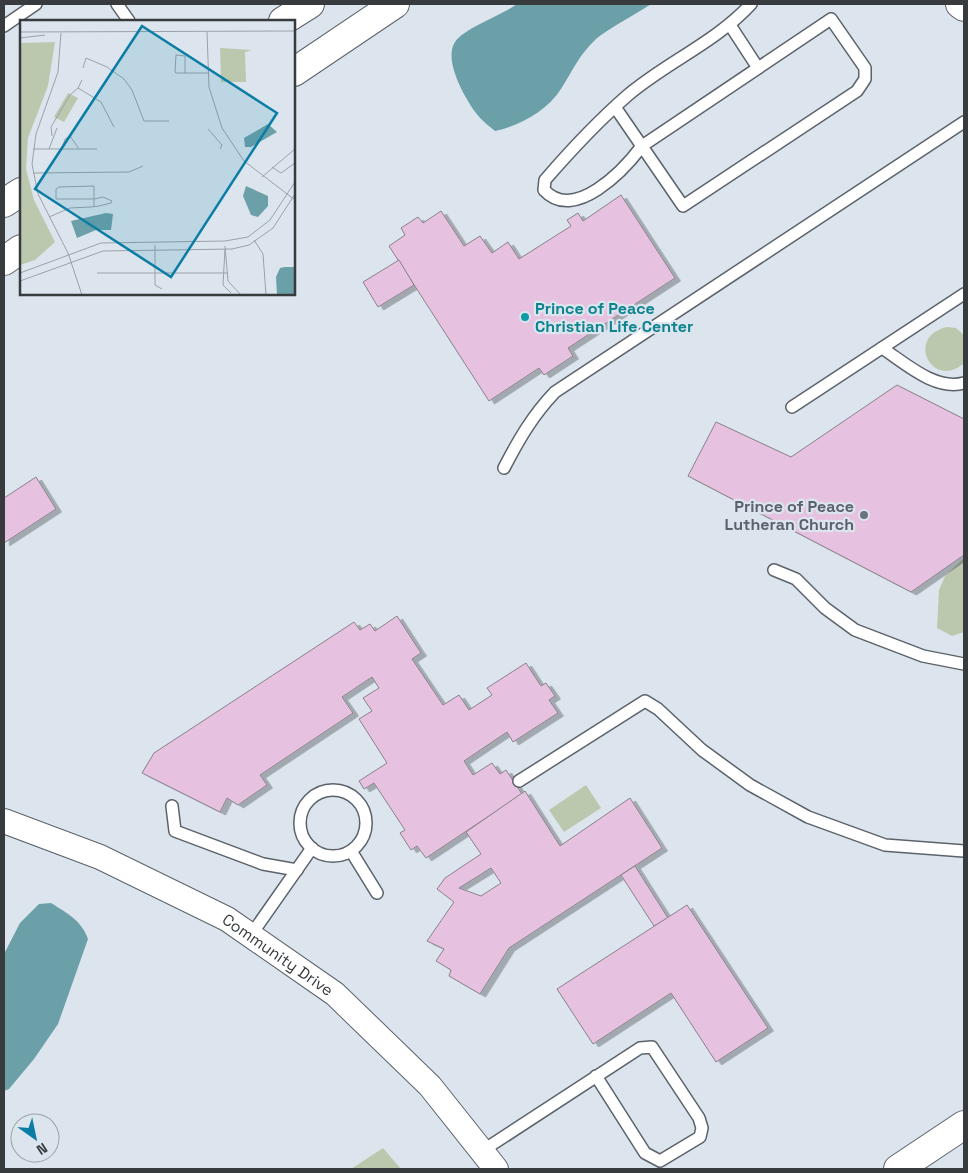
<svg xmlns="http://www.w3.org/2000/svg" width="968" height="1173" viewBox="0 0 968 1173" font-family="'Space Grotesk',sans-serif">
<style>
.green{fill:#bcc8ae}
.water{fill:#6ca0a8}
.building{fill:#e6c2e0;stroke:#8a8188;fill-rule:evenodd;filter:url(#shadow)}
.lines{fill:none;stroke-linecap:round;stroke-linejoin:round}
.lane-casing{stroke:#5b6269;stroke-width:14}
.street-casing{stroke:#5b6269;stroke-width:26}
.secondary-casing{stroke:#5b6269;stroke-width:30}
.lane{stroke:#fff;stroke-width:11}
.street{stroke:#fff;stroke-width:24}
.secondary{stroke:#fff;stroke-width:28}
.culture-dot{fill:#0f9aa8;stroke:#dce5ee;stroke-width:2}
.worship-dot{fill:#6b7280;stroke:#dce5ee;stroke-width:2}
.labels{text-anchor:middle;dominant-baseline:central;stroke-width:4.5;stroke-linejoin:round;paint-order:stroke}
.culture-label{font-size:16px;font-weight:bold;fill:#0d838f;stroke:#dce5ee;text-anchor:start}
.worship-label{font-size:16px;font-weight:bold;fill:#5b616d;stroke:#dce5ee;text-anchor:end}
.street-label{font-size:16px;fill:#373b3e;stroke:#dce5ee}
.inset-road{fill:none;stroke:#9aa1a8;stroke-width:1}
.view{fill:#0b7da5;fill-opacity:0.15;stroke:#0b7da5;stroke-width:2.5}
.inset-edge{fill:none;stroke:#373b3e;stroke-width:2.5}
</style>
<defs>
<filter id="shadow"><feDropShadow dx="5.5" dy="3" stdDeviation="0" flood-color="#0004"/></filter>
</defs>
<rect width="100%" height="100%" fill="#dce5ee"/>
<g class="green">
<path d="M947 327 956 328 964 335V363C933 391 904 337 947 327Z"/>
<polygon points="963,559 964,632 952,636 937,628 939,590 945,576"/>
<polygon points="586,785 601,808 564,832 549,810"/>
<polygon points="383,1148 401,1169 351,1169"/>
</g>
<g class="water">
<path d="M517 4H651C635 15 609 28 596 39 579 55 573 70 561 89 547 111 519 126 495 131 489 126 481 120 476 113 465 98 443 60 455 42 466 27 501 16 517 4Z"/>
<path d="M51 903C67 913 82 921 88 939L58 1024 34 1059 9 1089 4 1091V954L20 923 39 904Z"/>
</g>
<g class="building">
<polygon points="621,195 675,278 568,348 573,356 544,375 539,368 489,401 389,246 405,235 401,228 418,217 423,223 441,211 464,246 480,236 492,253 508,242 519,259 571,226 567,220 578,213 583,221"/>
<polygon points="399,260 414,285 378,307 363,282"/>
<polygon points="897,385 964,419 964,555 911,592 688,476 716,422 791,457"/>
<polygon points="36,477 56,509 4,543 4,498"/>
<polygon points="397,616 421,653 412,659 443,705 459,695 469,710 492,695 487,688 526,663 541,686 546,683 555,696 549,700 558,713 513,742 507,732 464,761 473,775 492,763 500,774 506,770 522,794 426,858 417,846 411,850 400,833 405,830 374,783 364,789 359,781 387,763 359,719 372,711 363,698 379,688 372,677 342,697 353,713 260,775 267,785 238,805 227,798 220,812 142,773 154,753 354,622 360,630 370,624 375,631"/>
<path d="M525 791 560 846 630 798 662 848 509 948 480 994 449 976 451 970 436 961 444 949 427 941 454 902 437 889 445 878 481 854 466 832ZM491 868 501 883 481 896 459 888Z"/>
<polygon points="635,866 668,918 654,926 621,875"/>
<polygon points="687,905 768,1028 716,1062 671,993 593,1044 557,989"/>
</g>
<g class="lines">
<defs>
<g id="lane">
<polyline points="117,4 129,21"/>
<polyline points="730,25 758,68"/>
<polyline points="4,26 36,4"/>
<path d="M615 107 683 206 857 91 865 79V68L831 19 642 146C624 170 574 223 544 190L545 180C571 150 598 121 628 95 667 62 716 42 751 4"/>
<path d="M882 348C905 363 935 391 964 383"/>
<polyline points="792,407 964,294"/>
<path d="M504 468C519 439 533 415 555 392L964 122"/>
<polyline points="774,570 796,579 825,608 855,630 923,656 964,664"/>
<polyline points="519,781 645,701 658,709 702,750 750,785 808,817 885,845 964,851"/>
<circle cx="333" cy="823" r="33"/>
<polyline points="172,806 175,831 263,864 297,870"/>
<polyline points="351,851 377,893"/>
<polyline points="251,935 312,848"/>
<polyline points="482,1151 640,1048 652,1047 699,1118 702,1128 700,1137 660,1161 645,1153 596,1076"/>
</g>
<g id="street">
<path id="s1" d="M4 821 100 857 227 919 335 994 430 1086 496 1169"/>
</g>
<g id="secondary">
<polyline points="960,4 964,7"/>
<polyline points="283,21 310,4"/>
<polyline points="294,72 395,4"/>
<polyline points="4,203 21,192"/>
<polyline points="4,261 21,249"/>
<polyline points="898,1169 964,1125"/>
</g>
</defs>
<use href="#lane" class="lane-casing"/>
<use href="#street" class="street-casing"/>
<use href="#secondary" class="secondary-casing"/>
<use href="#lane" class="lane"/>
<use href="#street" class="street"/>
<use href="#secondary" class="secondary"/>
</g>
<circle class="culture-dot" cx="525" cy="317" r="5"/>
<circle class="worship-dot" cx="864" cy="515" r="5"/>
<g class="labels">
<g class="culture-label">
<text x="535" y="308">Prince of Peace<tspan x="535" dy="18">Christian Life Center</tspan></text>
</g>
<g class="worship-label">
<text x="854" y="506">Prince of Peace<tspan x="854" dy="18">Lutheran Church</tspan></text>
</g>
<g class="street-label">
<text stroke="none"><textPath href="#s1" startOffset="306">Community Drive</textPath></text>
</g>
</g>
<g transform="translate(20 20)">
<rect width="275" height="275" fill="#dce5ee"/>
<path d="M35 22 28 66 8 118 6 149 14 180 35 222 15 240 0 245V23ZM200 28 232 30 225 32 226 62H201ZM48 73 58 78 44 102 34 97Z" fill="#bcc8ae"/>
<path d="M248 104 257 112 231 127H225L224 118ZM226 166 248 176V186L238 197 231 195 223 176ZM86 193 93 194 91 210H76L57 218 51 201ZM265 247H275V275H257L256 257 260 248Z" fill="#6ca0a8"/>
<path class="inset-road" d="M0 12 275 11M187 12 189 67 202 108 224 141 275 180M41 13 38 52 16 114 12 144 18 174 48 233 62 275M0 18 25 15M63 48 66 38 87 47 104 59 112 70 124 101H149M165 53V36L156 35 155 52 156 53H188M62 60 58 68 81 82 94 107M188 109 202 125 200 129M32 116 31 107 50 75 58 68M13 129H77M29 129 37 108M42 129 45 119 50 116 59 129M252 147 261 153 275 143M13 153 109 152 123 146M242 157 275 129M29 197 50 188 71 187 79 186 91 183 92 181 83 177 74 179H36V169L39 167 74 166V186M234 220 243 234 246 275M135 225V265L142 269M205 226 208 261 221 275M205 229 203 265 211 273M0 253 81 223 205 221 228 217 250 200 275 162M77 253H208M0 261 83 231 212 229 229 225 253 208 275 174"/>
<path class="view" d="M122 6 257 93 151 257 15 169Z"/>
<rect width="275" height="275" class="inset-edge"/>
</g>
<rect width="968" height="1173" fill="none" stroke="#373b3e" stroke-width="10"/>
<g transform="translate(35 1138) rotate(147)"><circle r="24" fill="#dce5ee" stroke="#9aa1a8"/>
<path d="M0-4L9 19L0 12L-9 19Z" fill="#0b7da5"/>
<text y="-8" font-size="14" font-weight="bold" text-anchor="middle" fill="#373b3e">N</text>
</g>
</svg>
